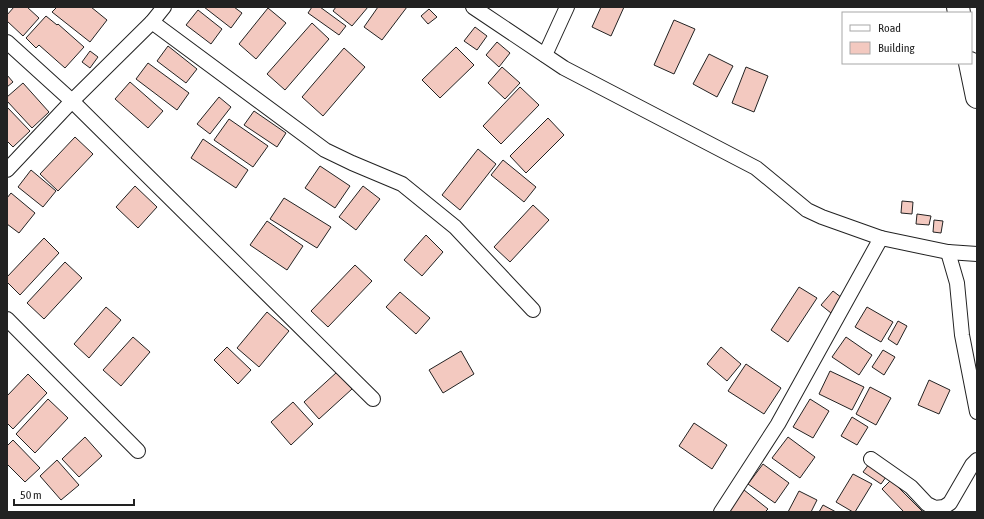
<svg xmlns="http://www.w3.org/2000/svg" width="984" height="519" viewBox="0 0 984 519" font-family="'Asap Condensed',sans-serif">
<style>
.building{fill:#f3c9c0;stroke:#222}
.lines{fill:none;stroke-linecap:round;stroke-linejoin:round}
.minor-casing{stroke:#222;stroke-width:16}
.motorway-casing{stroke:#222;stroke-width:24}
.minor{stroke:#fff;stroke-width:14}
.motorway{stroke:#fff;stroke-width:22}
</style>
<rect width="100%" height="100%" fill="#fff"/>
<g class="building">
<polygon points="14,7 27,7 39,18 23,36 7,21 7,15"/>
<polygon points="57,7 91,7 107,20 90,42 52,12"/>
<polygon points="204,7 234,7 242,13 231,28"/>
<polygon points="312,7 320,7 346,26 339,35 308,13"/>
<polygon points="336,7 368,7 352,26 333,11"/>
<polygon points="378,7 407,7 382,40 364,27"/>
<polygon points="601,7 624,7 611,36 592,27"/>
<polygon points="268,8 286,23 256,59 239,44"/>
<polygon points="429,9 437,17 428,24 421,16"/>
<polygon points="198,10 222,29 211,44 186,25"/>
<polygon points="46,16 57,25 58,24 84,47 65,68 39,45 36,48 26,38"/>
<polygon points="674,20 695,29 674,74 654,65"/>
<polygon points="312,23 329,39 285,90 267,74"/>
<polygon points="475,27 487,36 477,50 464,41"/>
<polygon points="497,42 510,53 499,67 486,55"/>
<polygon points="168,46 197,69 186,83 157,61"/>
<polygon points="456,47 474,65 440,98 422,80"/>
<polygon points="344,48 365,67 323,116 302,97"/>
<polygon points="90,51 98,57 90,68 82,62"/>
<polygon points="709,54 733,66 717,97 693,84"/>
<polygon points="148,63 189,93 177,110 136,79"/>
<polygon points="502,67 520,83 505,99 488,83"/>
<polygon points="746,67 768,76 754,112 732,103"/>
<polygon points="7,75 13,82 7,87"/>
<polygon points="130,82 163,111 148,128 115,99"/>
<polygon points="23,83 49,112 32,128 7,101 7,97"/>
<polygon points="520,87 539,105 501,144 483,126"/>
<polygon points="219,97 231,107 210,134 197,124"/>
<polygon points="7,107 30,131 13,147 7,141"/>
<polygon points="254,111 286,133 277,147 244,125"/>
<polygon points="548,118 564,135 526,173 510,156"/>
<polygon points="229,119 268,146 253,167 214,140"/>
<polygon points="75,137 93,154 58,191 40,174"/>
<polygon points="203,139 248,170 236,188 191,158"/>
<polygon points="478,149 496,164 460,210 442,195"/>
<polygon points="503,160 536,187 524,202 491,175"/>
<polygon points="320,166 350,186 335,208 305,188"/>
<polygon points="31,170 56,191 43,207 18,187"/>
<polygon points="135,186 157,207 138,228 116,207"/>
<polygon points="363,186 380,199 356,230 339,217"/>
<polygon points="11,193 35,213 19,233 7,224 7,198"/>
<polygon points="284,198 331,227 317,248 270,219"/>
<polygon points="902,201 913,202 912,214 901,213"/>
<polygon points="533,205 549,220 510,262 494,247"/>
<polygon points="917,214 931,216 929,225 916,224"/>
<polygon points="934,220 943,221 941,233 933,232"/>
<polygon points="267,221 303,246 287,270 250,245"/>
<polygon points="426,235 443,252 422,276 404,260"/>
<polygon points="44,238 59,253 20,295 7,282 7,277"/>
<polygon points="65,262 82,278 44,319 27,303"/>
<polygon points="355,265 372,281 328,327 311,311"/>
<polygon points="799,287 817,298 788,342 771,330"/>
<polygon points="833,291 842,298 831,313 821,305"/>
<polygon points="400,292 430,318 416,334 386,307"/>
<polygon points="106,307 121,320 89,358 74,344"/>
<polygon points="867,307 893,322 881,342 855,327"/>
<polygon points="267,312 289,331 259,367 237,348"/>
<polygon points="898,321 907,326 897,345 888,339"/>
<polygon points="133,337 150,352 121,386 103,370"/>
<polygon points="846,337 872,355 859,375 832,357"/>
<polygon points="227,347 251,370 238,384 214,360"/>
<polygon points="721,347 741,364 727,381 707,364"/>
<polygon points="883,350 895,357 884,375 872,367"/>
<polygon points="461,351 474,374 443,393 429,370"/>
<polygon points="746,364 781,388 764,414 728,391"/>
<polygon points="830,371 864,387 852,410 819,394"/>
<polygon points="337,372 352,389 319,419 304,402"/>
<polygon points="28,374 47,393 13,429 7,423 7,396"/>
<polygon points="929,380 950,390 939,414 918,405"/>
<polygon points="870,387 891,398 876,425 856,414"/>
<polygon points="48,399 68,418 35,453 16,434"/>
<polygon points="810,399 829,411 813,438 793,427"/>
<polygon points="293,402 313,424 291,445 271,422"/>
<polygon points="852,417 868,427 857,445 841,436"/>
<polygon points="694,423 727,445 712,469 679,446"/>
<polygon points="85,437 102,456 79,477 62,459"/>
<polygon points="788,437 815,457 800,478 772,458"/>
<polygon points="13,440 40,468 25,482 7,464 7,446"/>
<polygon points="57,460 79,485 61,500 40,476"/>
<polygon points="763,464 789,483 775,503 748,484"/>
<polygon points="869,464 886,477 881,484 863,472"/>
<polygon points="853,474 872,484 855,512 853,512 836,502"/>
<polygon points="891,480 923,512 904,512 882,489"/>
<polygon points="744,490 768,509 765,512 727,512"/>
<polygon points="799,491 817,500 811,512 788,512"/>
<polygon points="823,505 836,512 819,512"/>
</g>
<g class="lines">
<defs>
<g id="minor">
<polyline points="473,7 564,68 756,168 807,210 822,217 881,238 948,252 977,254"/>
<polyline points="152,22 325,150 352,163 402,184 455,227 533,310"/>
<polyline points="7,42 72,101 373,399"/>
<polyline points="545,55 567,7"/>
<polyline points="7,170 72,101 152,22 164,7"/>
<polyline points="948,252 957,283 962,335 977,412"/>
<polyline points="7,319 138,451"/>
<polyline points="871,459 911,487 927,504 935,508 944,507 950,503 972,465 977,460"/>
<polyline points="721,512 778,424 881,238"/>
</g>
<g id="motorway">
<polyline points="958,7 959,13"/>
<polyline points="970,63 977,97"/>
</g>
</defs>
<use href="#minor" class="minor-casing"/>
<use href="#motorway" class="motorway-casing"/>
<use href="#minor" class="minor"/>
<use href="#motorway" class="motorway"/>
</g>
<rect width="984" height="519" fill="none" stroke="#222222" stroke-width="16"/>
<rect x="842" y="12" width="130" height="52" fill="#ffffff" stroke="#a7a7a7"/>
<rect x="850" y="25" width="20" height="6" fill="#ffffff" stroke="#a7a7a7"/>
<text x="878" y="32" font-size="12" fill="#222222">Road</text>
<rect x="850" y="42" width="20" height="12" fill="#f3c9c0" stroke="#a7a7a7"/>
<text x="878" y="52" font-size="12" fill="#222222">Building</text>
<path d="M14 499v6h120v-6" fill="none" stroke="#222222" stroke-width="2"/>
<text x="20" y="499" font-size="12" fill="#222222" stroke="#ffffff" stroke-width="3" paint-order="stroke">50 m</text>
</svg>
